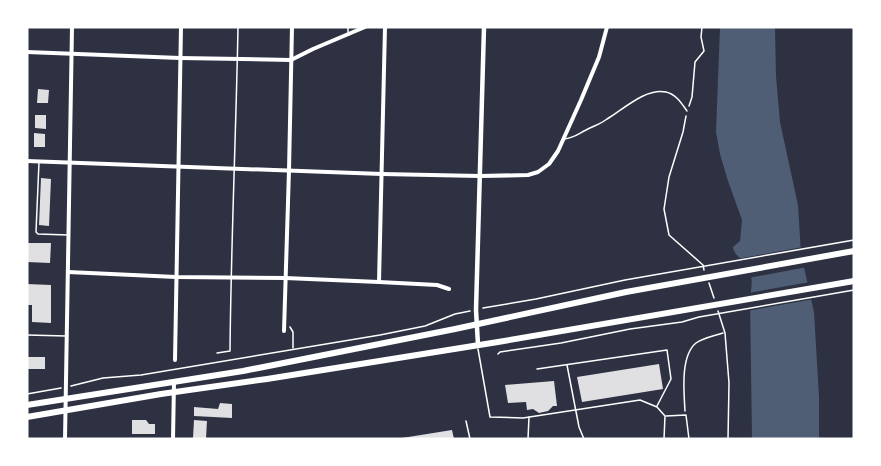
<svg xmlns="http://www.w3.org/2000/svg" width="881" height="466" viewBox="0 0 881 466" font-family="Barlow,sans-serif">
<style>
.water{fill:#4f5d75}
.pier{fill:#2d3142}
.building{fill:#e0e0e3}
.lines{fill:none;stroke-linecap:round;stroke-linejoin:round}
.path{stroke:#fff;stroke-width:1.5}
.service{stroke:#fff;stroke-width:1.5}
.minor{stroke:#fff;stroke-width:4}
.tertiary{stroke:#fff;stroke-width:4.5}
.primary{stroke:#fff;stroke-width:6}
.rail{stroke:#abadb3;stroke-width:2}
</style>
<rect width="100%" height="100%" fill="#2d3142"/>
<path class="water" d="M720 27H775L776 76 780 122 798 205 801 254 814 312 819 397V439H752L750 300C751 290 754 276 748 266 743 259 734 256 733 247L740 241 742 220 727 178 720 154 716 132Z"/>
<g class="pier">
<polygon points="803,247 807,267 748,278 746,269 737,259"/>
<polygon points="810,282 814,299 747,311 748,293"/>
</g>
<g class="building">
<polygon points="38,89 49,90 48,103 37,103"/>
<polygon points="35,115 46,115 46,129 35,128"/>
<polygon points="34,133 45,134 45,147 34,147"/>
<polygon points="41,178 51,179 49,226 39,225"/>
<polygon points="27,243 51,243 50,263 27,262"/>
<polygon points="27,284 51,285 51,323 32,322 32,305 27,305"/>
<rect x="27" y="357" width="18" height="12"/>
<polygon points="659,364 663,389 582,402 577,377"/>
<polygon points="554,381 557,406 553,406 548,411 539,413 533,409 527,410 526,402 508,403 505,385"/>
<polygon points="220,403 232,404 232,418 194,416 194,407 218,409"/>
<polygon points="132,420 146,420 149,424 155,424 155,434 132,434"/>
<polygon points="194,420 207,421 206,438 193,438"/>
<polygon points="452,430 454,439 402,439 402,438"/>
</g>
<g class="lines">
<g class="path">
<polyline points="689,106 692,97 695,62 704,51 701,37 702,27"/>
<polyline points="686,116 683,132 669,177 664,209 669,235 703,265 704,270"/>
<polyline points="709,283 714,298"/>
<polyline points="483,308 536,299 625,280 854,240"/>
<polyline points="718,311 725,333 729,383 728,439"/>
<polyline points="290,327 293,332 293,348"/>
<polyline points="498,354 500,352 561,343 630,329 682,322 699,317 854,290"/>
<polyline points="71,386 103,378 141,375 380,335 425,326 455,314 470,311"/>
<polyline points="27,394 61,388"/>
<path d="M685 411C684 393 680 356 696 343 703 338 714 336 723 333"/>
</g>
<g class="service">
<polyline points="348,33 348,27"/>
<path d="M564 139C574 138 578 134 586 130 593 126 601 124 607 119 624 109 645 88 666 92 676 94 682 104 687 111"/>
<polyline points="39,162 36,232 38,234 68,235"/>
<polyline points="27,335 66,336"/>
<polyline points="478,349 490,417 523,418 640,400 657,407 665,416 664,439"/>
<path d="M217 353 230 351C231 243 236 135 238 27"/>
<polyline points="567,365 579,427 584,439"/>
<polyline points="537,369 667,350 671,379 657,406"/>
<polyline points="666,416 686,415 689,439"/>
<polyline points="466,421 470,439"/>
<polyline points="528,439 529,417"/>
</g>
<g class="minor">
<polyline points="27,52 180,58 291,60 313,49 365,27"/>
<polyline points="27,161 382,174 480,176 528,175 538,172 549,164 558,151 581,100 599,57 607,27"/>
<polyline points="68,272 176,277 285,278 379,282 437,285 449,289"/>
<polyline points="379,282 385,27"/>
<polyline points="284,331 289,170 292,27"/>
<polyline points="175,360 181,27"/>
<polyline points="65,439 72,27"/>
<polyline points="173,439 174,382"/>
</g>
<polyline class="tertiary" points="478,345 476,310 484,27"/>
<g class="primary">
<polyline points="27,405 243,371 455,329 626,292 854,251"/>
<polyline points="27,417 161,394 267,379 498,342 854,281"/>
</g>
<polyline class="rail" points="853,27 854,30"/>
</g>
<rect width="881" height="466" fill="none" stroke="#ffffff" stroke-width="57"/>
</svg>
